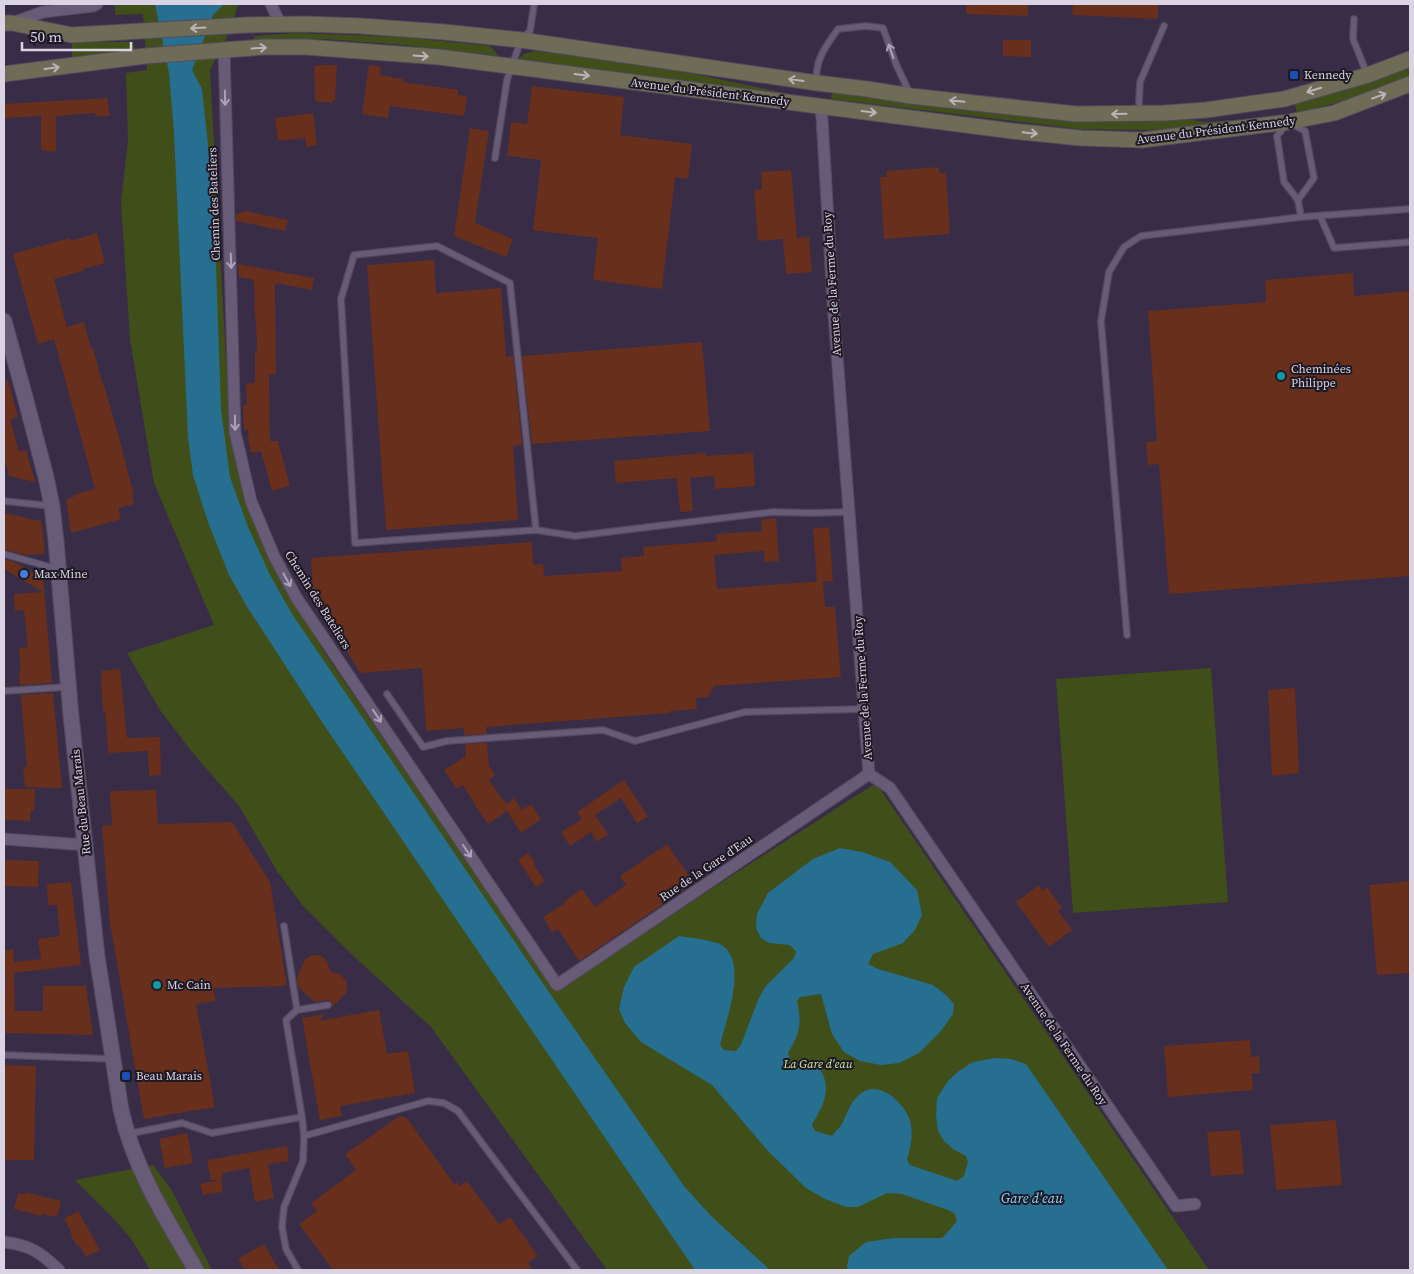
<svg xmlns="http://www.w3.org/2000/svg" width="1414" height="1274" viewBox="0 0 1414 1274" font-family="'Source Serif 4',serif">
<style>
.green{fill:#404f1a}
.water{fill:#276f91}
.building{fill:#682f1d}
.lines{fill:none;stroke-linecap:round;stroke-linejoin:round}
.service-casing{stroke:#53495f;stroke-width:8}
.minor-casing{stroke:#53495f;stroke-width:13}
.tertiary-casing{stroke:#53495f;stroke-width:17}
.secondary-casing{stroke:#53495f;stroke-width:17}
.service{stroke:#675b77;stroke-width:5.5}
.minor{stroke:#675b77;stroke-width:11}
.tertiary{stroke:#675b77;stroke-width:15}
.secondary{stroke:#6e6c56;stroke-width:15}
.oneway{stroke:#bab4b9}
.oneway2{stroke:#aca3b8}
.transit-dot{fill:#1a4fb4;stroke:#1d1823;stroke-width:2}
.culture-dot{fill:#0f9aa8;stroke:#1d1823;stroke-width:2}
.shop-dot{fill:#3f7fe0;stroke:#1d1823;stroke-width:2}
.labels{text-anchor:middle;dominant-baseline:central;stroke-width:4;stroke-linejoin:round;paint-order:stroke}
.poi-label{font-size:12px;fill:#dad3e3;stroke:#1d1823;text-anchor:start}
.street-label{font-size:12px;fill:#dad3e3;stroke:#1d1823}
.park-label{font-size:12px;font-style:italic;fill:#cdea92;stroke:#1d1823}
.water-label{font-size:14px;font-style:italic;fill:#89d5fd;stroke:#1d1823}
</style>
<rect width="100%" height="100%" fill="#382c46"/>
<g class="green">
<polygon points="115,4 238,4 231,29 210,70 229,414 234,450 242,488 260,536 281,580 325,653 555,991 593,968 711,889 876,783 1209,1270 607,1270 431,1027 347,950 304,907 277,871 239,806 192,752 160,710 127,653 214,625 154,483 130,339 121,201 128,141 126,73 147,70 143,14 115,15"/>
<polygon points="297,33 403,37 490,46 499,56 404,45 324,39 254,40 254,36"/>
<polygon points="72,42 133,42 135,51 72,58"/>
<polygon points="535,51 653,65 793,95 519,59 524,54"/>
<path d="M1410 68V78C1373 92 1336 104 1297 113L1294 103C1334 94 1372 82 1410 68Z"/>
<polygon points="832,92 1083,121 1141,122 1184,119 1207,122 1272,117 1211,127 1145,130 1080,129 831,99"/>
<polygon points="1211,668 1228,902 1073,913 1056,679"/>
<polygon points="153,1165 171,1189 212,1270 150,1270 132,1240 115,1220 75,1180"/>
</g>
<g class="water">
<polygon points="155,4 224,4 213,15 192,70 202,89 208,145 215,238 221,410 230,477 248,527 270,575 292,614 546,988 684,1186 711,1216 770,1270 695,1270 322,722 246,605 229,575 208,522 193,475 188,437 174,132 169,73"/>
<path d="M840 848 862 852 890 862 917 890 922 915 915 930 903 943 873 954 868 964 878 969 933 985 946 995 954 1004 953 1014 941 1031 919 1053 899 1063 881 1065 860 1061 844 1052 832 1034 821 994 800 997 797 1001C802 1024 800 1033 788 1053L791 1062C799 1063 807 1062 814 1065 826 1071 828 1089 824 1100 822 1108 816 1117 812 1125L815 1131 832 1136C834 1133 837 1130 840 1127 848 1115 849 1101 863 1092 881 1081 903 1103 909 1118 914 1132 911 1146 907 1160L910 1165 957 1181 964 1176 968 1162 966 1156 953 1149 944 1141 938 1131 936 1115 937 1098 948 1081 959 1071 971 1063 978 1061 996 1058 1011 1059 1026 1064 1168 1270H848L847 1267 849 1256 866 1242 894 1238H942L947 1233 957 1221 955 1214 948 1210 902 1194 887 1193 858 1207H846L823 1198 806 1188 767 1150 712 1085 641 1042 625 1023 619 1009 624 987 634 967 679 936C691 938 705 939 717 943 751 955 726 1020 720 1045L724 1050 736 1051 741 1045 758 1000 765 987 794 958 796 952 793 948 789 945 769 943 761 938 756 928 757 914 768 893 813 859Z"/>
</g>
<g class="building">
<polygon points="966,4 1028,4 1028,16 966,14"/>
<polygon points="1073,4 1158,4 1158,19 1072,15"/>
<polygon points="1003,40 1031,40 1031,57 1003,56"/>
<polygon points="325,65 337,65 335,100 333,101 332,103 315,101 314,66"/>
<polygon points="369,65 381,67 380,75 403,79 403,82 458,90 458,95 467,96 464,116 390,106 388,118 362,114"/>
<polygon points="532,86 624,97 620,135 692,144 688,179 675,177 662,289 593,280 598,238 533,230 541,160 507,156 511,122 527,124"/>
<polygon points="107,98 110,116 95,116 95,113 56,116 56,152 41,150 41,116 4,118 4,104"/>
<polygon points="313,113 317,145 306,147 305,138 278,141 275,118"/>
<polygon points="470,128 489,131 475,223 513,239 506,257 454,236"/>
<polygon points="939,167 939,173 946,173 950,234 884,239 880,177 887,177 886,171"/>
<polygon points="791,170 797,238 809,237 812,272 786,274 783,239 758,241 754,190 762,189 761,172"/>
<polygon points="246,211 288,220 285,231 236,221 236,214"/>
<polygon points="97,233 105,263 83,269 83,271 54,279 67,327 84,322 91,349 93,348 102,382 103,382 117,430 134,495 132,495 134,504 118,508 121,519 71,533 66,499 74,497 73,495 95,489 54,339 38,344 13,254 70,238 70,241"/>
<polygon points="434,260 436,293 501,288 506,357 513,356 522,445 513,446 518,520 386,530 367,265"/>
<polygon points="238,264 314,278 312,290 275,283 276,374 269,375 270,441 278,441 290,486 272,491 261,451 251,453 250,446 249,446 248,430 244,429 243,406 247,405 246,384 255,383 255,351 257,351 257,340 254,303 255,303 254,280 239,277"/>
<polygon points="1353,273 1354,296 1410,291 1410,576 1169,594 1159,464 1148,465 1146,442 1157,441 1148,311 1266,302 1265,280"/>
<polygon points="702,342 710,431 532,444 522,356"/>
<polygon points="8,380 18,417 10,419 19,452 26,450 35,482 9,476 4,455 4,381"/>
<polygon points="705,453 706,456 753,453 755,486 715,489 714,476 690,478 693,511 680,512 677,478 616,483 614,461"/>
<polygon points="4,513 41,521 44,543 44,554 25,555 4,549"/>
<polygon points="776,518 779,561 765,562 764,551 714,555 717,589 823,581 825,607 835,607 841,677 714,686 708,697 696,698 697,709 670,711 670,713 486,727 487,734 464,735 464,728 426,731 422,668 360,673 313,593 311,558 532,542 533,565 543,564 544,576 622,571 621,558 644,556 643,547 717,541 716,534 762,531 761,520"/>
<polygon points="829,527 833,581 817,582 813,529"/>
<polygon points="4,559 14,562 43,578 52,683 20,685 19,675 20,669 21,669 19,648 28,647 24,610 15,611 14,594 43,592 4,569"/>
<polygon points="120,669 127,738 160,737 161,775 149,776 148,751 108,753 106,721 105,711 103,711 101,681 102,680 101,671"/>
<polygon points="1295,688 1299,773 1272,776 1268,690"/>
<polygon points="53,693 62,788 25,787 23,767 27,767 21,695"/>
<polygon points="487,743 489,766 495,775 489,780 503,801 504,800 507,804 514,798 522,810 531,804 541,819 521,833 507,811 488,824 475,806 476,806 463,785 457,789 444,770 466,756 465,744"/>
<polygon points="624,780 648,817 637,823 621,798 595,815 608,834 597,842 591,832 570,846 561,832 582,819 577,812"/>
<polygon points="4,789 35,789 34,811 31,810 30,821 4,820"/>
<polygon points="156,790 158,824 232,822 270,882 287,986 213,988 216,1001 196,1004 215,1107 144,1119 110,923 102,826 112,825 110,791"/>
<polygon points="667,844 694,883 579,961 558,929 552,932 543,917 565,903 564,901 582,889 595,907 626,885 620,876"/>
<polygon points="528,853 535,863 533,864 545,881 536,887 518,860"/>
<polygon points="4,860 39,861 38,887 4,886"/>
<polygon points="1410,881 1410,973 1377,975 1369,885"/>
<polygon points="71,882 81,965 14,973 15,1011 43,1011 43,986 86,986 93,1035 4,1033 4,950 13,949 14,962 41,959 38,939 60,936 57,905 48,905 47,884"/>
<polygon points="1039,885 1042,891 1047,887 1062,908 1058,911 1072,930 1049,947 1016,902"/>
<polygon points="313,955 319,955 324,957 327,961 330,972 340,974 347,982 347,988 346,993 332,1007 332,1002 329,1000 315,1002 298,987 297,978 304,961 308,957"/>
<polygon points="379,1010 387,1054 408,1051 415,1093 340,1106 342,1116 320,1120 302,1018 326,1014 318,1021"/>
<polygon points="1250,1040 1251,1057 1259,1056 1260,1073 1252,1073 1253,1090 1168,1097 1164,1046"/>
<polygon points="4,1065 36,1066 34,1160 4,1160"/>
<polygon points="400,1116 407,1118 454,1184 457,1182 460,1186 467,1181 499,1224 510,1217 538,1256 528,1263 532,1270 333,1270 299,1224 317,1211 311,1203 356,1170 345,1154"/>
<polygon points="1336,1120 1342,1185 1276,1190 1270,1125"/>
<polygon points="1240,1130 1244,1174 1211,1176 1207,1132"/>
<polygon points="187,1133 193,1163 165,1168 159,1139"/>
<polygon points="287,1146 289,1161 268,1164 274,1198 255,1202 249,1168 222,1173 223,1176 222,1176 222,1180 221,1180 223,1192 203,1195 200,1184 219,1180 211,1180 207,1160"/>
<polygon points="25,1192 61,1201 57,1217 42,1214 42,1216 14,1209 18,1193 25,1195"/>
<polygon points="78,1211 100,1250 86,1257 79,1245 77,1246 70,1234 72,1233 64,1219"/>
<polygon points="264,1244 279,1270 245,1270 238,1259"/>
</g>
<g class="lines">
<defs>
<g id="service">
<polyline points="1354,19 1353,39 1367,74"/>
<path d="M817 82C814 61 826 46 838 29L866 26 883 28 896 64 910 94"/>
<polyline points="1140,112 1139,102 1140,82 1164,26"/>
<polygon points="1288,122 1305,131 1314,178 1298,200 1284,182 1277,136"/>
<polyline points="495,158 507,80 521,40 530,31 534,5"/>
<polyline points="1298,200 1301,217 1410,209"/>
<polyline points="1320,216 1334,248 1410,242"/>
<polyline points="4,501 51,506"/>
<polyline points="536,530 510,283 437,246 354,255 341,299 355,543 536,530 575,536 773,512 810,513 849,512"/>
<polyline points="4,554 57,569"/>
<polyline points="1127,635 1101,321 1109,272 1124,247 1141,236 1301,217"/>
<polyline points="4,691 66,687"/>
<polyline points="387,694 423,747 447,741 603,730 635,741 745,712 864,709"/>
<polyline points="284,926 297,1010 286,1020 302,1117 304,1136 303,1161 284,1207 282,1227 286,1249 298,1270"/>
<polyline points="297,1010 328,1005"/>
<polyline points="4,1055 112,1059"/>
<polyline points="128,1134 182,1123 212,1133 302,1117"/>
<polyline points="304,1136 428,1101 444,1103 458,1111 577,1270"/>
</g>
<g id="minor">
<polyline points="271,4 280,24"/>
<polyline points="12,23 43,12 93,6 97,4"/>
<polyline points="224,50 235,432 251,501 274,556 296,597 557,985 869,774"/>
<polyline points="820,106 822,118 833,302 869,774"/>
<polyline points="869,774 890,788 1176,1206 1195,1204"/>
<polyline points="4,839 86,845"/>
<path d="M4 1242C30 1245 40 1252 59 1270"/>
</g>
<path id="tertiary" d="M4 321 25 397 46 477 52 506 56 541 71 716 97 956 121 1110C135 1171 165 1217 196 1270"/>
<g id="secondary">
<polyline points="4,23 12,23 72,35 246,25 306,24 361,26 444,32 521,40 817,83 867,89 911,96 1076,114 1164,113 1206,110 1284,99 1368,75 1410,59"/>
<polyline points="4,74 145,56 264,47 306,47 439,57 1012,131 1081,138 1142,140 1288,122 1334,113 1410,84"/>
</g>
</defs>
<use href="#service" class="service-casing"/>
<use href="#minor" class="minor-casing"/>
<use href="#tertiary" class="tertiary-casing"/>
<use href="#secondary" class="secondary-casing"/>
<use href="#service" class="service"/>
<use href="#minor" class="minor"/>
<use href="#tertiary" class="tertiary"/>
<use href="#secondary" class="secondary"/>
</g>
<defs><path id="oneway-shaft" d="M-6 0H5M1.5-3L5.5 0L1.5 3" fill="none" stroke-width="1.6" stroke-linecap="round" stroke-linejoin="round" transform="scale(1.25)"/></defs>
<g class="oneway">
<use href="#oneway-shaft" transform="translate(198 28) rotate(177)"/>
<use href="#oneway-shaft" transform="translate(259 48) rotate(-3)"/>
<use href="#oneway-shaft" transform="translate(421 56) rotate(4)"/>
<use href="#oneway-shaft" transform="translate(52 68) rotate(-8)"/>
<use href="#oneway-shaft" transform="translate(582 75) rotate(7)"/>
<use href="#oneway-shaft" transform="translate(796 80) rotate(-172)"/>
<use href="#oneway-shaft" transform="translate(1314 90) rotate(163)"/>
<use href="#oneway-shaft" transform="translate(1379 96) rotate(-20)"/>
<use href="#oneway-shaft" transform="translate(957 101) rotate(-174)"/>
<use href="#oneway-shaft" transform="translate(869 112) rotate(7)"/>
<use href="#oneway-shaft" transform="translate(1119 114) rotate(179)"/>
<use href="#oneway-shaft" transform="translate(1030 133) rotate(6)"/>
</g>
<g class="oneway2">
<use href="#oneway-shaft" transform="translate(891 51) rotate(-109)"/>
<use href="#oneway-shaft" transform="translate(225 98) rotate(89)"/>
<use href="#oneway-shaft" transform="translate(231 261) rotate(88)"/>
<use href="#oneway-shaft" transform="translate(235 423) rotate(89)"/>
<use href="#oneway-shaft" transform="translate(287 580) rotate(61)"/>
<use href="#oneway-shaft" transform="translate(377 716) rotate(56)"/>
<use href="#oneway-shaft" transform="translate(467 851) rotate(56)"/>
</g>
<g class="transit-dot">
<rect x="1289" y="70" width="10" height="10" rx="2.5"/>
<rect x="121" y="1071" width="10" height="10" rx="2.5"/>
</g>
<g class="culture-dot">
<circle cx="1281" cy="376" r="5"/>
<circle cx="157" cy="985" r="5"/>
</g>
<circle class="shop-dot" cx="24" cy="574" r="5"/>
<g class="labels">
<g class="poi-label">
<text x="1304" y="75">Kennedy</text>
<text x="1291" y="369">Cheminées<tspan x="1291" dy="14">Philippe</tspan></text>
<text x="34" y="574">Max Mine</text>
<text x="167" y="985">Mc Cain</text>
<text x="136" y="1076">Beau Marais</text>
</g>
<g class="street-label">
<text transform="translate(710 92) rotate(7)">Avenue du Président Kennedy</text>
<text transform="translate(1216 130) rotate(-7)">Avenue du Président Kennedy</text>
<text transform="translate(214 204) rotate(-92)">Chemin des Bateliers</text>
<text transform="translate(832 284) rotate(-94)">Avenue de la Ferme du Roy</text>
<text transform="translate(318 600) rotate(58)">Chemin des Bateliers</text>
<text transform="translate(863 688) rotate(-94)">Avenue de la Ferme du Roy</text>
<text transform="translate(81 802) rotate(-96)">Rue du Beau Marais</text>
<text transform="translate(706 868) rotate(-34)">Rue de la Gare d'Eau</text>
<text transform="translate(1064 1044) rotate(56)">Avenue de la Ferme du Roy</text>
</g>
<g class="park-label">
<text x="818" y="1064">La Gare d'eau</text>
</g>
<g class="water-label">
<text x="1032" y="1198">Gare d'eau</text>
</g>
</g>
<rect width="1414" height="1274" fill="none" stroke="#dad3e3" stroke-width="10"/>
<path d="M22 42v8h109v-8" fill="none" stroke="#dad3e3" stroke-width="2.5"/>
<text x="30" y="42" font-size="15" fill="#dad3e3" stroke="#1d1823" stroke-width="4" paint-order="stroke">50 m</text>
</svg>
